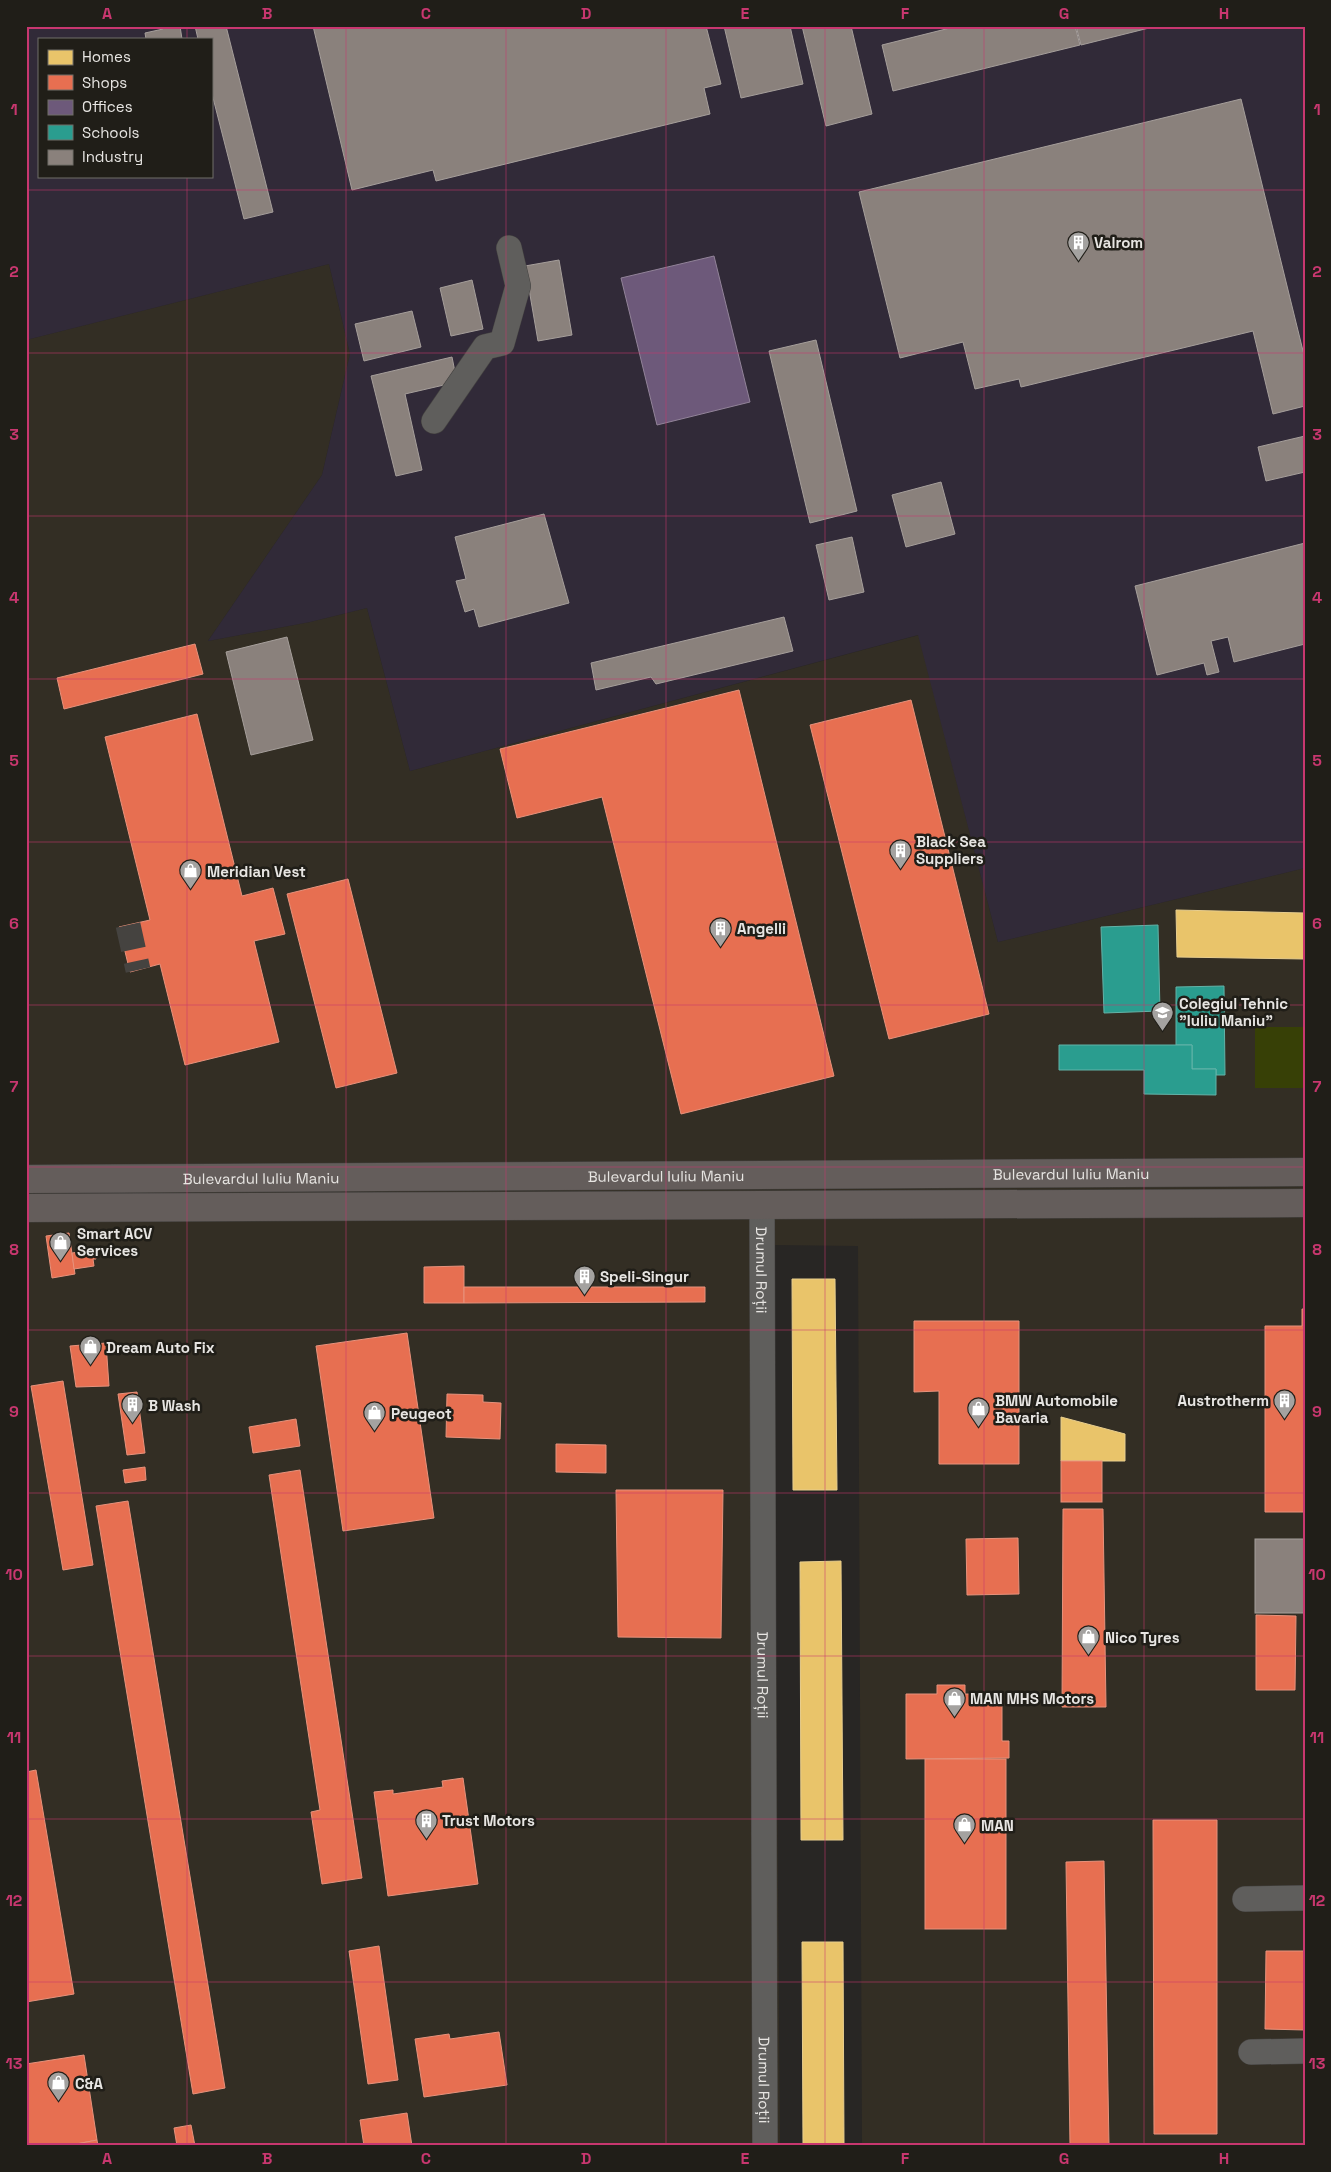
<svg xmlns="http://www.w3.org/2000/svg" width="1331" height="2172" viewBox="0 0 1331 2172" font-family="'Space Grotesk',sans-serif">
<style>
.built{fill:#332e24}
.industrial{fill:#312a38;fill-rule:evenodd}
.green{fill:#374006}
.homes{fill:#e9c46a;stroke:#e8ce8e}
.shops{fill:#e76f51;stroke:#e7927c}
.offices{fill:#6d597a;stroke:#928399}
.schools{fill:#2a9d8f;stroke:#63b3a8}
.industry{fill:#8a817c;stroke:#a69f9b}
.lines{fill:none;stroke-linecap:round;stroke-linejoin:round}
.minor-tunnel{stroke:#454340;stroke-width:25;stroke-dasharray:25 12;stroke-linecap:butt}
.minor-casing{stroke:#444240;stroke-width:26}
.major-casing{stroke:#444240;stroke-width:29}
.minor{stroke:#5f5e5c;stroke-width:25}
.major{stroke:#645d5b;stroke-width:28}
.grid{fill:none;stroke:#c8376f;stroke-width:1;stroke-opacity:0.55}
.labels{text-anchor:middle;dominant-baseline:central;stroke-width:5;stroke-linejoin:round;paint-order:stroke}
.poi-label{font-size:15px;font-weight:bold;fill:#e7e5e2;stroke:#201e18;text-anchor:start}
.street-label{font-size:15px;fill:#e7e5e2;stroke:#201e18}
.neatline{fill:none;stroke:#c8376f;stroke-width:2}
.grid-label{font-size:16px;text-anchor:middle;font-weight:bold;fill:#c8376f}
</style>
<rect width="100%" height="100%" fill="#282624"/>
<polygon class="built" points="329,264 350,354 322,475 208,641 310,622 367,608 410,771 919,635 998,942 1305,868 1305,2146 862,2146 858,1246 773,1245 780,2146 26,2146 26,340"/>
<path class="industrial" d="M26 26H1305V868L998 942 918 635 410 771 367 608 310 622 208 641 322 475 350 354 329 264 26 340ZM39 39H211V176H39Z"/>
<rect class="green" x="1255" y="1027" width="50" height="61"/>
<g class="homes">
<polygon points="1176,910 1305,913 1305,959 1177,957"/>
<polygon points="792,1279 835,1279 837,1490 793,1490"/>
<polygon points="1061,1417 1125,1434 1125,1461 1061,1461"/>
<polygon points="841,1561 843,1840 801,1840 800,1562"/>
<polygon points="802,1942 843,1942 844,2146 803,2146"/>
</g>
<g class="shops">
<polygon points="195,644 203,674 64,709 57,678"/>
<polygon points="739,690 834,1076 681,1114 602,797 517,818 500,749"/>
<polygon points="911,700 989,1014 889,1039 810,725"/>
<polygon points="197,714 242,896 273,888 285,934 254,941 279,1042 185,1065 160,964 130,972 119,927 150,920 105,737"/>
<polygon points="348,879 397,1073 336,1088 287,894"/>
<polygon points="69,1233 75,1274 52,1278 46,1236"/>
<polygon points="92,1250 92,1253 95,1253 96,1259 93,1259 94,1266 74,1269 72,1253"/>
<polygon points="464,1266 464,1303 424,1303 424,1267"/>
<polygon points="464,1287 705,1287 705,1302 464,1303"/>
<polygon points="1302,1309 1305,1309 1305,1512 1265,1512 1265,1326 1302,1326"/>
<polygon points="914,1321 1019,1321 1019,1464 939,1464 939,1391 914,1392"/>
<polygon points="407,1333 434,1518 343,1531 316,1346"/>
<polygon points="106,1343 109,1386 76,1387 70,1346"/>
<polygon points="63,1381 93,1565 63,1570 31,1386"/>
<polygon points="137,1392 145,1453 127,1455 118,1394"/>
<polygon points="447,1394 483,1395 483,1402 501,1403 500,1439 446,1437"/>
<polygon points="296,1419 300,1446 253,1453 249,1427"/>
<polygon points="556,1444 606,1445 606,1473 556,1472"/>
<rect x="1061" y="1461" width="41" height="41"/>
<polygon points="145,1467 146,1480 125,1483 123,1470"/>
<polygon points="300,1470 362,1878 322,1884 311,1812 320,1810 269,1475"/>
<polygon points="616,1490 723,1490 721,1638 618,1637"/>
<polygon points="128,1501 225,2088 193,2094 96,1506"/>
<polygon points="1063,1509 1103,1509 1106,1707 1062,1707"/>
<polygon points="1018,1538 1019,1594 967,1595 966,1539"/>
<polygon points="1256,1615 1296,1616 1295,1690 1256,1690"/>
<polygon points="937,1685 965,1685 965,1694 1002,1694 1002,1741 1009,1741 1009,1758 906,1759 906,1694 937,1694"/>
<rect x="925" y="1759" width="81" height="170"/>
<polygon points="36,1770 74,1994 26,2002 26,1772"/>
<polygon points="463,1778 478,1884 388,1896 374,1792 393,1790 393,1794 443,1787 442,1781"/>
<polygon points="1153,1820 1217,1820 1217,2134 1154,2134"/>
<polygon points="1104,1861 1109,2146 1070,2146 1066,1862"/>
<polygon points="379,1946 398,2080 368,2084 349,1951"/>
<polygon points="1266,1951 1305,1951 1305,2030 1265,2029"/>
<polygon points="499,2032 507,2085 424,2097 415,2039 449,2034 450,2039"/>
<polygon points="84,2055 97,2140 66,2146 26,2146 26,2064"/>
<polygon points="407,2113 412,2146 364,2146 360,2120"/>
<polygon points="191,2125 195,2146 177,2146 174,2128"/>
<polygon points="97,2140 98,2146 66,2146"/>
</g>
<polygon class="offices" points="714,256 750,402 657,425 621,278"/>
<g class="schools">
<polygon points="1158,925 1160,1011 1104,1013 1101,927"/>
<polygon points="1224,986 1225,1075 1216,1075 1216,1069 1192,1069 1192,1045 1176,1045 1176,987"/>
<polygon points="1059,1045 1192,1045 1192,1069 1216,1069 1216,1095 1144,1094 1144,1070 1059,1070"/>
</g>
<g class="industry">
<polygon points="163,26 180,26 182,39 146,39 145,33 163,29"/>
<polygon points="195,26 226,26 273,212 244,219 211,90 211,39 198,39"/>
<polygon points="313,26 706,26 721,84 704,88 710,114 436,181 433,170 352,190"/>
<polygon points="724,26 790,26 803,84 741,98"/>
<polygon points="802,26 851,26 872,114 826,126"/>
<polygon points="958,26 1075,26 1080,45 893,91 882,45"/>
<polygon points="1076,26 1157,26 1081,45"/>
<polygon points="1241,99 1305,359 1305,406 1273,414 1253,331 1021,387 1019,379 975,389 963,342 900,358 859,192"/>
<polygon points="559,260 572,335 538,341 525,266"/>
<polygon points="472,280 483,329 451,336 440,288"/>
<polygon points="412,311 421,347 364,361 355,324"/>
<polygon points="816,340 857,511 810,523 769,351"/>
<polygon points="452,357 457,382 405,394 422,470 396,476 371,376"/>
<polygon points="1305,436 1305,472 1266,481 1258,447"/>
<polygon points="941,482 955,534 906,547 892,495"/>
<polygon points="544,514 569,603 479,627 474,609 465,612 456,581 466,579 455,537"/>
<polygon points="852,537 864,592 829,600 816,545"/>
<polygon points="1305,543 1305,644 1234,662 1228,637 1211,641 1219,672 1207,675 1204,663 1157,675 1135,586"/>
<polygon points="784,617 793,651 656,684 651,677 596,690 591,663"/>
<polygon points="287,637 313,740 251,755 226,652"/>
<rect x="1255" y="1539" width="50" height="74"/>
</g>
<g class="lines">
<polyline class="minor-tunnel" points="128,925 138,970"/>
<defs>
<g id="minor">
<polyline points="434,421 485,347 502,343 518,286 509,248"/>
<path id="s1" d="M762 1205 765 2146"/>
<polyline points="1245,1899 1305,1898"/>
<polyline points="1251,2052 1305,2051"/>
</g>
<g id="major">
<path id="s2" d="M26 1179 1305 1172"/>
<polyline points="26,1208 1305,1203"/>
</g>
</defs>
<use href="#minor" class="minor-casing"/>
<use href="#major" class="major-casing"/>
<use href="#minor" class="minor"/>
<use href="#major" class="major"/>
</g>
<path class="grid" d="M187 26V39M346 26V2146M506 26V2146M666 26V2146M825 26V2146M984 26V2146M1144 26V2146M187 176V2146M26 190H1305M26 353H1305M26 516H1305M26 679H1305M26 842H1305M26 1005H1305M26 1167H1305M26 1330H1305M26 1493H1305M26 1656H1305M26 1819H1305M26 1982H1305"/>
<defs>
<symbol id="building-pin" viewBox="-11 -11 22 30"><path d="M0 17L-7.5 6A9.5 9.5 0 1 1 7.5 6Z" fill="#a4a2a0" stroke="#201e18"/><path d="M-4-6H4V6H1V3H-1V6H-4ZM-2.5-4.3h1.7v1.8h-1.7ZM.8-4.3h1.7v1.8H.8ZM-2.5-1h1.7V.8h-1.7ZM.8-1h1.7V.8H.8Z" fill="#fff"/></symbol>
<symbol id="shop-pin" viewBox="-11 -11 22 30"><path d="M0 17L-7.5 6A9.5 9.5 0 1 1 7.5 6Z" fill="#a4a2a0" stroke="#201e18"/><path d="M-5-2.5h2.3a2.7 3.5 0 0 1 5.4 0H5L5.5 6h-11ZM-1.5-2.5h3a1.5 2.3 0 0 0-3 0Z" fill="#fff"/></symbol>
<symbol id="school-pin" viewBox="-11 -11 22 30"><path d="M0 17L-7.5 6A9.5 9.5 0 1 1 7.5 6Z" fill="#a4a2a0" stroke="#201e18"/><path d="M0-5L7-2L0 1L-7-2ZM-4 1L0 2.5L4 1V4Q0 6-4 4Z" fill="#fff"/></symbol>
</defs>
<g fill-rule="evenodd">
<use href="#building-pin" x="1066" y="230" width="25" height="34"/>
<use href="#building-pin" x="888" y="838" width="25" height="34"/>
<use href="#shop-pin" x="178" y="858" width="25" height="34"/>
<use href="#building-pin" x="708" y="916" width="25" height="34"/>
<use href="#school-pin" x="1150" y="1000" width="25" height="34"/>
<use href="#shop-pin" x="48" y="1230" width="25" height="34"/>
<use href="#building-pin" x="572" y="1264" width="25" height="34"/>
<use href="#shop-pin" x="78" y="1334" width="25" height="34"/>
<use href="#building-pin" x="1272" y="1388" width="25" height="34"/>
<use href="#building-pin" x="120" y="1392" width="25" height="34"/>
<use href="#shop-pin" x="966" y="1396" width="25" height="34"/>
<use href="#shop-pin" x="362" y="1400" width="25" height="34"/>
<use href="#shop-pin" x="1076" y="1624" width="25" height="34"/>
<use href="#shop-pin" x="942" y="1686" width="25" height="34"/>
<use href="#building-pin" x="414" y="1808" width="25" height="34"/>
<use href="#shop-pin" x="952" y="1812" width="25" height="34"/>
<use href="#shop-pin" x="46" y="2070" width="25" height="34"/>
</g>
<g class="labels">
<g class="poi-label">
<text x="1094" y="242">Valrom</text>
<text x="916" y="841">Black Sea<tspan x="916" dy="17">Suppliers</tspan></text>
<text x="207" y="871">Meridian Vest</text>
<text x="737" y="928">Angelli</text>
<text x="1179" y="1003">Colegiul Tehnic<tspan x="1179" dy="17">"Iuliu Maniu"</tspan></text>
<text x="77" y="1233">Smart ACV<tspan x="77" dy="17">Services</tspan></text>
<text x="600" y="1276">Speli-Singur</text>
<text x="106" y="1347">Dream Auto Fix</text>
<text x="995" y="1400">BMW Automobile<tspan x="995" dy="17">Bavaria</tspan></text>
<text x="1269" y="1400" text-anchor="end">Austrotherm</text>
<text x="148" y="1405">B Wash</text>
<text x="391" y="1413">Peugeot</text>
<text x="1105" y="1637">Nico Tyres</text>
<text x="970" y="1698">MAN MHS Motors</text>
<text x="442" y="1820">Trust Motors</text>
<text x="981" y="1825">MAN</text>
<text x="75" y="2083">C&amp;A</text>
</g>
<g class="street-label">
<text stroke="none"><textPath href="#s2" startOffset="1045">Bulevardul Iuliu Maniu</textPath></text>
<text stroke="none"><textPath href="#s2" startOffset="640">Bulevardul Iuliu Maniu</textPath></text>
<text stroke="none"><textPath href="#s2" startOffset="235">Bulevardul Iuliu Maniu</textPath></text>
<text stroke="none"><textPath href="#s1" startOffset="65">Drumul Roții</textPath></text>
<text stroke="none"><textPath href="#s1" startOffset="470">Drumul Roții</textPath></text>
<text stroke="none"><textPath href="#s1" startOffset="875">Drumul Roții</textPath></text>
</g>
</g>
<rect width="1331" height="2172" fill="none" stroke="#201e18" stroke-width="55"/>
<rect x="38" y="38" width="175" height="140" fill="#201e18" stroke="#706e69"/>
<rect x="48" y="50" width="25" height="15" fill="#e9c46a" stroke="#706e69"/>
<text x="82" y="62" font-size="15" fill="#e7e5e2">Homes</text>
<rect x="48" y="75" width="25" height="15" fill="#e76f51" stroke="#706e69"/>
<text x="82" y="88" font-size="15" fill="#e7e5e2">Shops</text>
<rect x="48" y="100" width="25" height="15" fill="#6d597a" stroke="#706e69"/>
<text x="82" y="112" font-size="15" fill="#e7e5e2">Offices</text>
<rect x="48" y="125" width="25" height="15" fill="#2a9d8f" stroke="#706e69"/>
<text x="82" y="138" font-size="15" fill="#e7e5e2">Schools</text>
<rect x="48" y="150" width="25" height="15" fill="#8a817c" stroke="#706e69"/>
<text x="82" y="162" font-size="15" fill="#e7e5e2">Industry</text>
<rect x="28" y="28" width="1276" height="2116" class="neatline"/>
<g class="grid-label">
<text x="107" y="19">A</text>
<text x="267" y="19">B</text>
<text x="426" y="19">C</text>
<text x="586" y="19">D</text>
<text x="745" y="19">E</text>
<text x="905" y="19">F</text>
<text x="1064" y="19">G</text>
<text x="1224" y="19">H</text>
<text x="14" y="115">1</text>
<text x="1317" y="115">1</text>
<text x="14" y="277">2</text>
<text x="1317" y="277">2</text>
<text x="14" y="440">3</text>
<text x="1317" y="440">3</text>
<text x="14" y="603">4</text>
<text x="1317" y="603">4</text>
<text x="14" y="766">5</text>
<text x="1317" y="766">5</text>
<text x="14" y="929">6</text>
<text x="1317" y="929">6</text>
<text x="14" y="1092">7</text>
<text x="1317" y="1092">7</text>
<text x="14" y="1255">8</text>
<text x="1317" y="1255">8</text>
<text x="14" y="1417">9</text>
<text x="1317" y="1417">9</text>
<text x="14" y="1580">10</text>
<text x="1317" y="1580">10</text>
<text x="14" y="1743">11</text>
<text x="1317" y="1743">11</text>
<text x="14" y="1906">12</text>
<text x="1317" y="1906">12</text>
<text x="14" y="2069">13</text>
<text x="1317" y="2069">13</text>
<text x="107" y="2164">A</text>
<text x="267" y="2164">B</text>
<text x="426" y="2164">C</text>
<text x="586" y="2164">D</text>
<text x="745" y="2164">E</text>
<text x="905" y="2164">F</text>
<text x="1064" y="2164">G</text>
<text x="1224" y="2164">H</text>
</g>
</svg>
